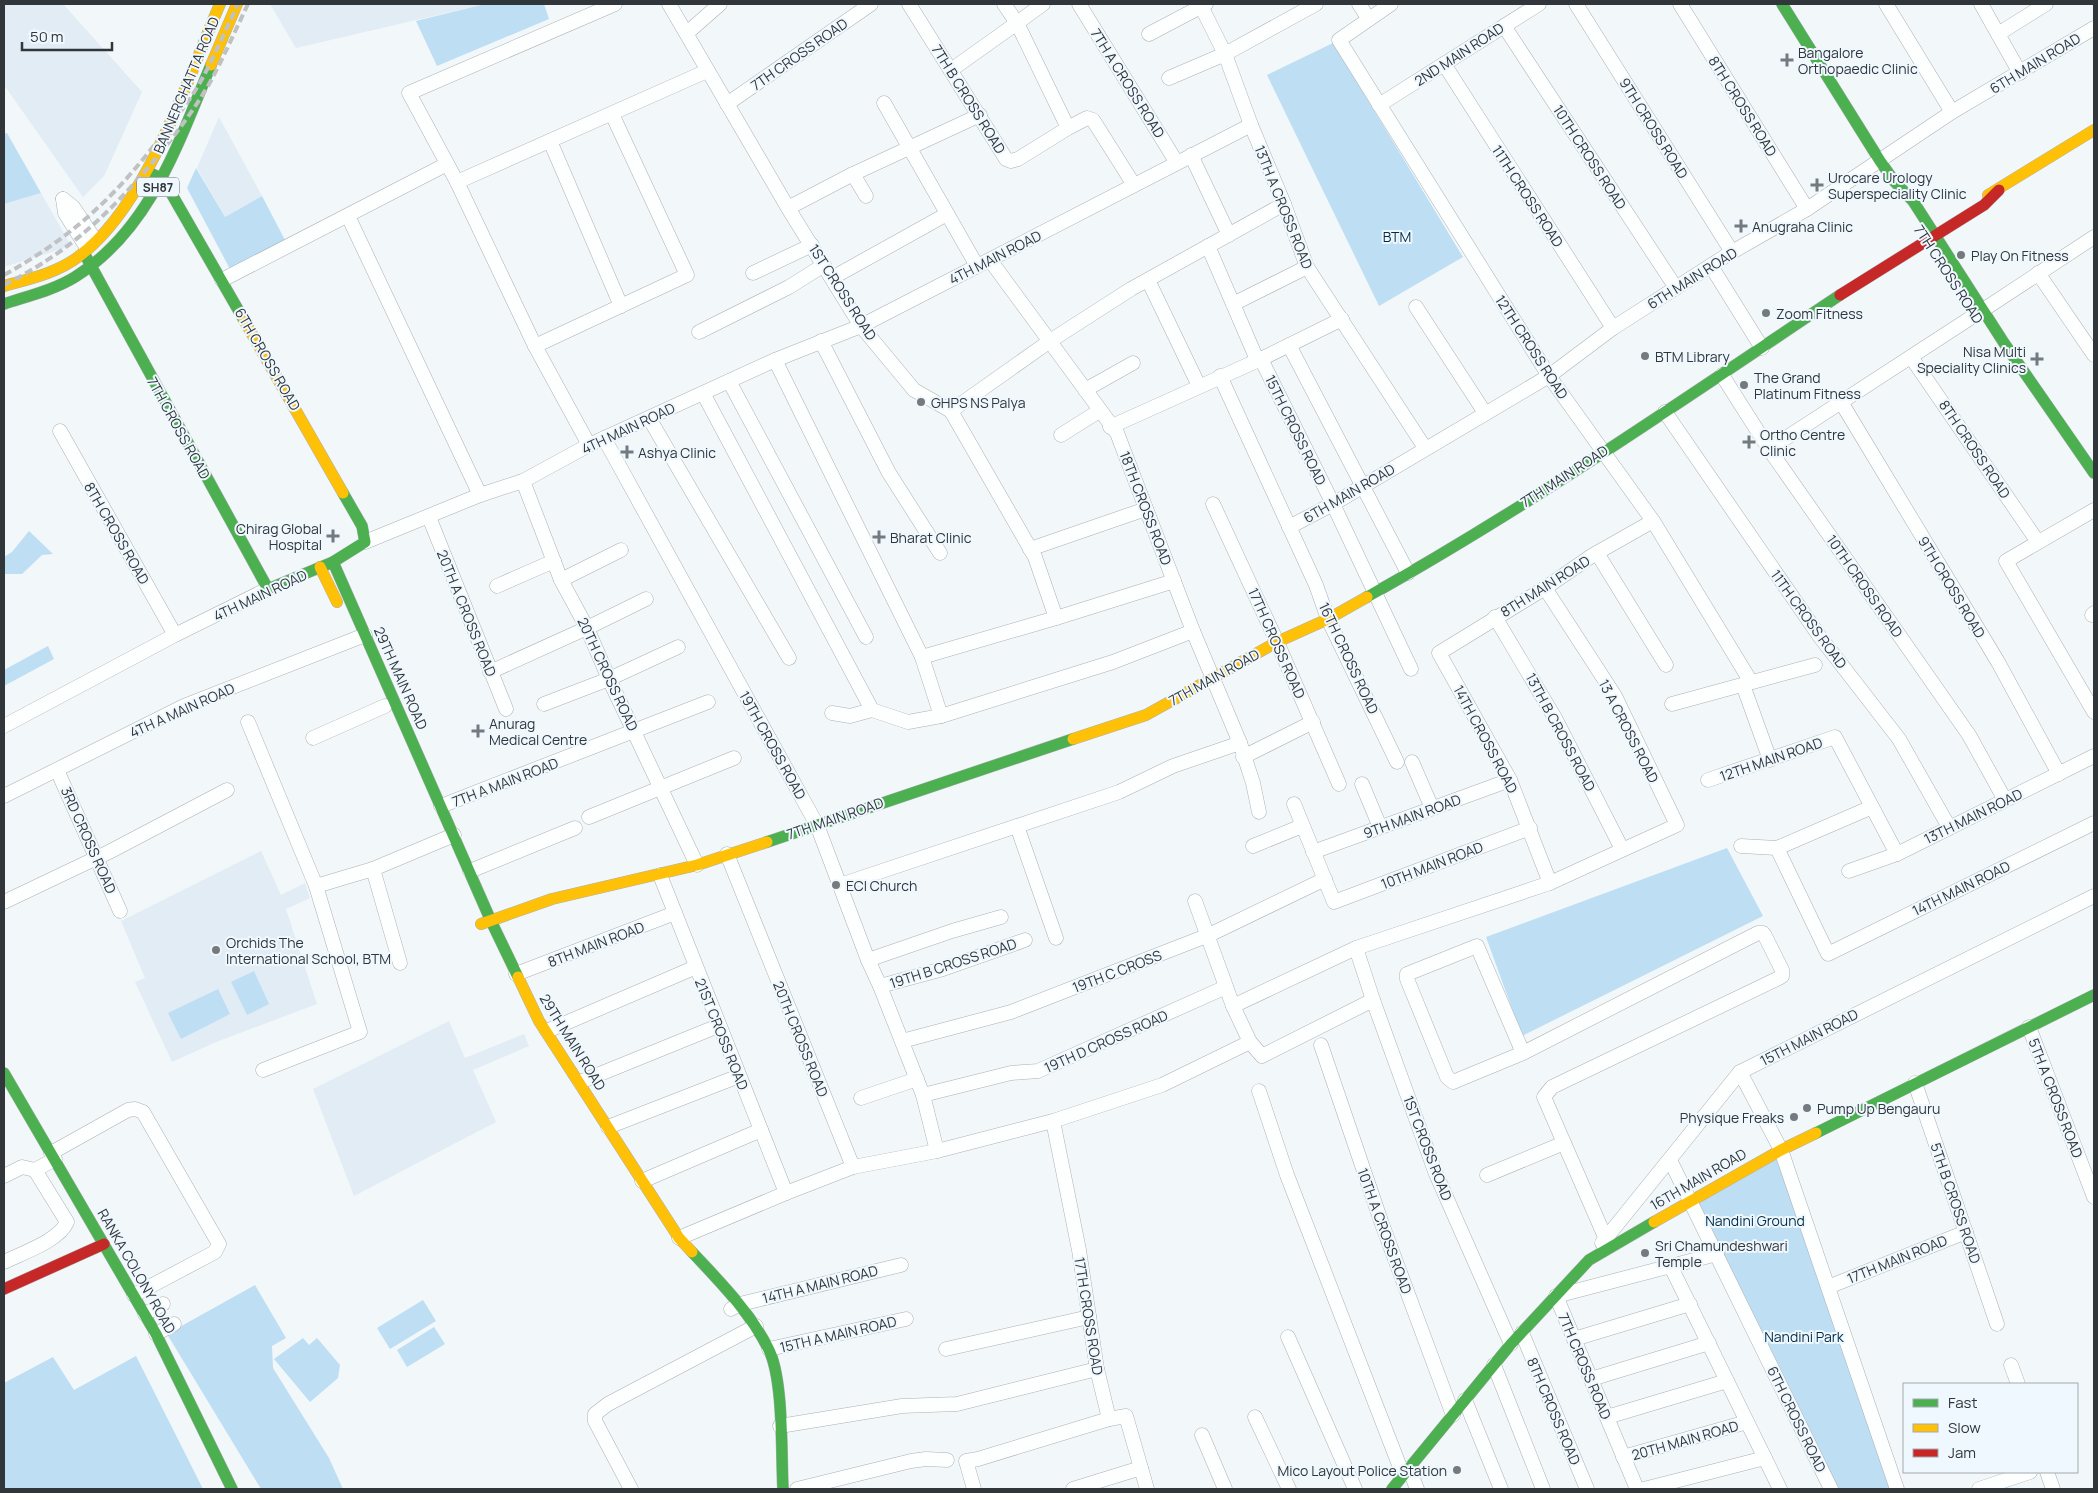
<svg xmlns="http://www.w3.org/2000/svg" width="2098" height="1493" viewBox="0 0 2098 1493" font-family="Manrope,sans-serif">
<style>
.built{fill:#e2ecf4}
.green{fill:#bedef4}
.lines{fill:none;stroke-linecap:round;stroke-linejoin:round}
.street-casing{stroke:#acb1b4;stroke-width:15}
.fast-casing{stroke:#acb1b4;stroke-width:12}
.slow-casing{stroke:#acb1b4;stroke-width:12}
.jam-casing{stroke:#acb1b4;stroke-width:12}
.street{stroke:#fdfefe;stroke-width:14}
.fast{stroke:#4caf50;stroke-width:11}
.slow{stroke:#ffc107;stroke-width:11}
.jam{stroke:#c62828;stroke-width:11}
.rail{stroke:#c0c1c3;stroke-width:4;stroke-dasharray:8 4;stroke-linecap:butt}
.poi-dot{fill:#747a7d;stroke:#eff8fe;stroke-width:2}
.labels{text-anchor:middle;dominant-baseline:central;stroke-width:4;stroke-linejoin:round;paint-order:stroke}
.shield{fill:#eff8fe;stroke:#697075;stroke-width:1}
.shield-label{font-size:12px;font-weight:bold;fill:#30363a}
.poi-label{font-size:14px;fill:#30363a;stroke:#eff8fe;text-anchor:start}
.street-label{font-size:14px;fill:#30363a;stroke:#eff8fe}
.park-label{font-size:14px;fill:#002d45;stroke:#eff8fe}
</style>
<rect width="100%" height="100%" fill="#f2f7fa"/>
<g class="built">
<polygon points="4,4 63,4 142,92 104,176 83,197 4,85"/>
<polygon points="270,4 485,4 296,48"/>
<polygon points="219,117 262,196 225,217 197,168"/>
<polygon points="41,193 71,246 4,267 4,204"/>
<polygon points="261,851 281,895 305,883 310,898 286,909 317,1004 216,1042 172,1062 135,982 145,978 121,921"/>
<polygon points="449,1021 465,1058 524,1034 529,1046 473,1070 496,1122 354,1196 313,1089"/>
</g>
<g class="green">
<polygon points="485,4 544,4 549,19 437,66 416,21"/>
<polygon points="1333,43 1463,257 1379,306 1267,75"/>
<polygon points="7,133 41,193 4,204 4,134"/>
<polygon points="196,168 225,217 262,196 285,240 230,269 187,188"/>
<polygon points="29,531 53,554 42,555 22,574 4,574 4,557 12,552"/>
<polygon points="48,646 54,659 4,686 4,670"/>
<polygon points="1727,848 1763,916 1522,1036 1486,937"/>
<polygon points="254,971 269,1004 247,1015 231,982"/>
<polygon points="218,989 230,1014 181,1039 168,1013"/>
<polygon points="1779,1155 1893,1489 1837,1489 1754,1316 1697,1202"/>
<polygon points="255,1285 286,1338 272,1346 273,1368 329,1458 343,1489 261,1489 167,1334"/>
<polygon points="423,1300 436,1321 390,1349 377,1328"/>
<polygon points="434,1327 445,1344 407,1367 397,1350"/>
<polygon points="303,1338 309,1345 317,1338 340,1365 338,1378 310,1402 274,1359"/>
<polygon points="136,1356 203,1489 4,1489 4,1383 53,1357 74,1390"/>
</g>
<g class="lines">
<defs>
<g id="street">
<polyline points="669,4 788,208 861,326 914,390 951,411 1035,557 1056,618"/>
<polyline points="909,4 1006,159 1011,161 1018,159 1068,128"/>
<polyline points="1004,4 1017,23 1043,4"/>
<polyline points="1079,4 1177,163"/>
<polyline points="1200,4 1225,54 1251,125 1284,204 1307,267 1425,448"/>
<polyline points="1359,4 1368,18"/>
<polyline points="1391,4 1339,40 1549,376 1653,521 1751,682"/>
<polyline points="1576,4 1732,252"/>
<polyline points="1680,4 1807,209"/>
<polyline points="1886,4 1952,112"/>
<polyline points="1981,4 2020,73"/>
<polyline points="1504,26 1676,288"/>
<polyline points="687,33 720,4"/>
<polyline points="1149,34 1206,4"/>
<polyline points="1998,34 2046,4"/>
<polyline points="1444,64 1613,328"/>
<polyline points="951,70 1017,23 1068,128 1087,118 1093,120 1134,185"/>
<polyline points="1169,78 1225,54 1316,4"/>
<polyline points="884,103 977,266"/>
<polyline points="727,104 871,4"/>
<polyline points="1379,105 1539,4"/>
<polyline points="550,141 621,306"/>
<polyline points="1191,155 1229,235"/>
<polyline points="853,174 866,196"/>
<polyline points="457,182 707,71"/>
<polyline points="63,199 65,213 87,248"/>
<polyline points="63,199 73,207 95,240"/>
<polyline points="788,208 853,174 980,115"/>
<polyline points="348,216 480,495"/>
<polyline points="1208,246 1255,355 1261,359 1333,504 1411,669"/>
<polyline points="990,260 1117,433 1193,631 1240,743 1253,783 1259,812"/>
<polyline points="1711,266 1762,348"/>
<polyline points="753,273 812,245"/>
<polyline points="2038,273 2094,355"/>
<polyline points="832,278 947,214"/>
<polyline points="222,280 447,164"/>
<polyline points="1148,280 1199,386"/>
<polyline points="1233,304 1307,267"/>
<polyline points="1416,307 1485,413"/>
<polyline points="1983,310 2094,237"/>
<polyline points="699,332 789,287 824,265"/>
<polyline points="821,341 889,473 940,553"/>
<polyline points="1289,345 1408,573"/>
<polyline points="535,346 687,275 612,114"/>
<polyline points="1911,357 2038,542"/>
<polyline points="775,360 922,657 941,716"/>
<polyline points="1722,375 1769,449 1969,735 2005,800"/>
<polyline points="1220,376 1316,585 1328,619 1397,762"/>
<polyline points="729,381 866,637"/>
<polyline points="1085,390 1133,363"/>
<polyline points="703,393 872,710"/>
<polyline points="1841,402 1998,662 2059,774"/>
<polyline points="951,411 1050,341 1131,289 1284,204"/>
<polyline points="1665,412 1820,637 1899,739 1949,827"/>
<polyline points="649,418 789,658"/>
<polyline points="1110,427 1261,359 1342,319"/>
<polyline points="60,431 175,635"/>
<polyline points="1061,435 1099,411"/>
<polyline points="604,438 817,825 868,960 880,986 923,1095 937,1151"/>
<polyline points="589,445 535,346 457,182 409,93 615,4"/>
<polyline points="1769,449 1975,315"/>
<polyline points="523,481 561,580 587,628 609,679 697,865"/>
<polyline points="1213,504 1277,642 1339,784"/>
<polyline points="2094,510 2006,561 2094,712"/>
<polyline points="429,517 506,709"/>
<polyline points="1289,527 1333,504 1549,376 1613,328 1732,252 1807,209 1952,112 2094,28"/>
<polyline points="365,542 480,495 523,481 589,445 775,360 861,326 1251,125"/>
<polyline points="1030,549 1146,509"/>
<polyline points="1597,553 1666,665"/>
<polyline points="561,580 621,550"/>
<polyline points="497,586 554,561"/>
<polyline points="2092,615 2094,613"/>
<polyline points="1495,617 1555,718 1622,849"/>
<polyline points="922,657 1056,618 1174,581"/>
<polyline points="490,672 587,628 646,599"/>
<polyline points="1743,685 1770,760"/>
<polyline points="544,704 609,679 678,647"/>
<polyline points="1672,704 1815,665"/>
<polyline points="832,713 850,716 872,710 908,722 941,716 1113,662 1193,631"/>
<polyline points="248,722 316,886 360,1032 263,1070"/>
<polyline points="4,726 175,635 268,589"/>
<polyline points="313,738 385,706"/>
<polyline points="1243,757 1313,722"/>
<polyline points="1412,762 1432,808"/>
<polyline points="57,770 120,911"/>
<polyline points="1708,780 1835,737 1897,854"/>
<polyline points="1362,784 1380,827"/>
<polyline points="4,796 184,706 365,635"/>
<polyline points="1294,804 1334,902 1530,828"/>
<polyline points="441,806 708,702"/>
<polyline points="589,817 734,758"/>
<polyline points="1017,826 1056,938"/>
<polyline points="1253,846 1302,826"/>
<polyline points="1741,846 1777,848 1872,807"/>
<polyline points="1777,848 1828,954 2094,823"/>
<polyline points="1313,852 1510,780"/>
<polyline points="727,854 853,1167"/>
<polyline points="373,869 400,963"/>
<polyline points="470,871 575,828"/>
<polyline points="1849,871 1897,854 2094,756"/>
<polyline points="660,875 786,1193"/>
<polyline points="1550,883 1510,780 1439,653 1545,588 1593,555 1653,521"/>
<polyline points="840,885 1119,792 1173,766 1240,743"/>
<polyline points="316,886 373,869 454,835"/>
<polyline points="1195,901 1233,1006 1250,1042"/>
<polyline points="4,902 109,852 227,790"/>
<polyline points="1356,948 1373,1000 1436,1174 1511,1344"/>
<polyline points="868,960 952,931 1001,917"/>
<polyline points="516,974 675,913"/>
<polyline points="880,986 943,969 1025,940"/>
<polyline points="1233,1006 1356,948 1550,883 1677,825 1615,696 1545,588"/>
<polyline points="2029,1027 2094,1197"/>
<polyline points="547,1031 696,967"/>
<polyline points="902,1041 1011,1012 1209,935 1325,879"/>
<polyline points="1321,1045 1382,1224 1453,1415"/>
<polyline points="1523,1053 1477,946 1407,974 1407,979 1447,1077 1453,1082 1523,1053 1758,933 1763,933 1765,936 1782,970 1782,976 1779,978 1552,1087 1544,1097 1605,1237"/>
<polyline points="1740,1072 1781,1150 1897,1489"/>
<polyline points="580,1082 718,1026"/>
<polyline points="1915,1083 1997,1324"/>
<polyline points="1259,1091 1287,1175 1403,1475"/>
<polyline points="923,1095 1011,1073 1038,1071 1226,987"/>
<polyline points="861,1098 917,1079"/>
<polyline points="1053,1121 1079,1250 1097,1369 1109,1419 1126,1416 1147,1489"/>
<polyline points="608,1127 739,1076"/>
<polyline points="51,1153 128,1110 135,1109 143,1112 219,1244 215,1252 134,1295"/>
<polyline points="1670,1160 1831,1489"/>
<polyline points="1487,1175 1564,1143"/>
<polyline points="4,1176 22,1167 35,1170 55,1159"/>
<polyline points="642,1181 761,1130"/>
<polyline points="679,1238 786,1193 853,1167 937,1151 1053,1121 1162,1085 1250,1042 1262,1056 1373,1000"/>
<polyline points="1602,1243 1740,1072 2094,896"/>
<path d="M4 1262C22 1253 59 1241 67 1222L35 1170"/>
<polyline points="1671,1267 1780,1489"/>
<polyline points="1828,1287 1966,1232"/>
<polyline points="731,1309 740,1304 901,1265"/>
<polyline points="145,1314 163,1304"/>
<polyline points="1522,1333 1587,1489"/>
<polyline points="156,1334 174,1324"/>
<polyline points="1288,1337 1355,1489"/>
<polyline points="1574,1339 1690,1304"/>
<polyline points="769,1349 906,1319"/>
<polyline points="946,1349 1089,1317"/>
<polyline points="1494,1365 1543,1489"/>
<polyline points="2011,1365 2018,1384"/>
<polyline points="1591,1379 1709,1343"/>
<polyline points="1465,1400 1501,1489"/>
<polyline points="1255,1417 1289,1489"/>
<polyline points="1607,1417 1727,1381"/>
<polyline points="780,1426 902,1406 957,1404 1097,1369"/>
<polyline points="1202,1435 1225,1489"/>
<polyline points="1623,1457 1747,1422"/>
<polyline points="1409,1468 1417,1489"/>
<polyline points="2047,1472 2053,1489"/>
<polyline points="631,1489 595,1421 595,1414 608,1404 756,1326"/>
<polyline points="797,1489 911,1461 926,1459 947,1460"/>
<polyline points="974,1489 966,1461 978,1459 1109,1419"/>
<polyline points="1073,1489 1141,1468"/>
<polyline points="1637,1489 1556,1296 1717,1254"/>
<polyline points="1644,1489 1765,1458"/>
<polyline points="1979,1489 2030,1472"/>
</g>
<g id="fast">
<polyline points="1782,4 1880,161 1894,181 1913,201 2004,343 2094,473"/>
<polyline points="150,173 163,179 244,320"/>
<polyline points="84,253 268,589 333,562 365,542 362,526 343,493"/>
<path d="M4 304C28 296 54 290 75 277 151 229 178 143 211 65"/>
<polyline points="333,562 491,921 518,977"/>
<path d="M1367 597C1530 506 1684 399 1840 295"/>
<polyline points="767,842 1073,739"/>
<polyline points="4,1073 156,1334 232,1489"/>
<polyline points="1816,1133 2094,995"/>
<path d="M692 1252C720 1282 749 1311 768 1348 784 1378 781 1454 783 1489"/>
<polyline points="1392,1489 1511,1344 1589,1260 1654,1222"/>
</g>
<g id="slow">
<polyline points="211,65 237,4"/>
<polyline points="1988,195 2094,130"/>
<path d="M4 286C29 279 57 273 78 257 147 207 186 81 220 4"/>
<polyline points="244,320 343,493"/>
<polyline points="320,567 337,602"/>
<polyline points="1073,739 1146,715 1277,642 1328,619 1367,597"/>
<polyline points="481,924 552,899 697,865 767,842"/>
<polyline points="518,977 539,1021 679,1238 692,1252"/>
<polyline points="1654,1222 1781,1150 1816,1133"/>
</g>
<g id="jam">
<polyline points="1840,295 1984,205 1999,190"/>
<polyline points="4,1289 104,1244"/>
</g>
</defs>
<use href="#street" class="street-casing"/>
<use href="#fast" class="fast-casing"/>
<use href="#slow" class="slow-casing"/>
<use href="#jam" class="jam-casing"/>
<use href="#street" class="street"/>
<use href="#fast" class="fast"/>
<use href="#slow" class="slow"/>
<use href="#jam" class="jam"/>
<g class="rail">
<path d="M4 275C63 242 106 206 148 153 167 129 187 106 202 79 215 55 226 29 238 4"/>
<path d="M4 285C71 251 109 214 157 157 176 134 193 111 208 86 223 59 235 31 248 4"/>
</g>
</g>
<g class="poi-dot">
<path d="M1784.5 52.5h5v5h5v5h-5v5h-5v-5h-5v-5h5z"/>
<path d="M1814.5 177.5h5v5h5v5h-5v5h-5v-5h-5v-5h5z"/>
<path d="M1738.5 218.5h5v5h5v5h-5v5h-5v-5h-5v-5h5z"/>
<circle cx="1961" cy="255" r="5"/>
<circle cx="1766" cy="313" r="5"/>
<circle cx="1645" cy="356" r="5"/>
<path d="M2034.5 351.5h5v5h5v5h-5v5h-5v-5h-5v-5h5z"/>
<circle cx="1744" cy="385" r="5"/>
<circle cx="921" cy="402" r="5"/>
<path d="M1746.5 434.5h5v5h5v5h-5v5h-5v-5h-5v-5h5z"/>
<path d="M624.5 444.5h5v5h5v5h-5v5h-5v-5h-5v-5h5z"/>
<path d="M330.5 528.5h5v5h5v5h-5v5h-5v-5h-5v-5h5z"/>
<path d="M876.5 529.5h5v5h5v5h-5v5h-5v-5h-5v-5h5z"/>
<path d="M475.5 723.5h5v5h5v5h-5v5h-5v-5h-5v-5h5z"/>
<circle cx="836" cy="885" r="5"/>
<circle cx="216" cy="950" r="5"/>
<circle cx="1807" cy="1108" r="5"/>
<circle cx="1794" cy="1117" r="5"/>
<circle cx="1645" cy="1253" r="5"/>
<circle cx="1457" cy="1470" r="5"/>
</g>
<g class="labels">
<rect class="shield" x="137" y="177.5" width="42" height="19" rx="4"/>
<g class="shield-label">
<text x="158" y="187">SH87</text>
</g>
<g class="poi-label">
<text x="1798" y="52">Bangalore<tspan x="1798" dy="16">Orthopaedic Clinic</tspan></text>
<text x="1828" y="177">Urocare Urology<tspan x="1828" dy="16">Superspeciality Clinic</tspan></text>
<text x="1752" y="226">Anugraha Clinic</text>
<text x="1971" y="255">Play On Fitness</text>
<text x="1776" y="313">Zoom Fitness</text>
<text x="2026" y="351" text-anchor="end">Nisa Multi<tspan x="2026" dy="16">Speciality Clinics</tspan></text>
<text x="1655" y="356">BTM Library</text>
<text x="1754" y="377">The Grand<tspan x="1754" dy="16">Platinum Fitness</tspan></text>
<text x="931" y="402">GHPS NS Palya</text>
<text x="1760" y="434">Ortho Centre<tspan x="1760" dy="16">Clinic</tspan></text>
<text x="638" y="452">Ashya Clinic</text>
<text x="322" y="528" text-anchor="end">Chirag Global<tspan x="322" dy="16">Hospital</tspan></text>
<text x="890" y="537">Bharat Clinic</text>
<text x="489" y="723">Anurag<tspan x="489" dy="16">Medical Centre</tspan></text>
<text x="846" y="885">ECI Church</text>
<text x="226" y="942">Orchids The<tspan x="226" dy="16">International School, BTM</tspan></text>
<text x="1817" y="1108">Pump Up Bengauru</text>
<text x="1784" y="1117" text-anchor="end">Physique Freaks</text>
<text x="1655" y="1245">Sri Chamundeshwari<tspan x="1655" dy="16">Temple</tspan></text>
<text x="1447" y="1470" text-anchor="end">Mico Layout Police Station</text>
</g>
<g class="street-label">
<text transform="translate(799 54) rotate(-35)">7TH CROSS ROAD</text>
<text transform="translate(1459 54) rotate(-33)">2ND MAIN ROAD</text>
<text transform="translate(2035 63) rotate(-31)">6TH MAIN ROAD</text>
<text transform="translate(1128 83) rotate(58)">7TH A CROSS ROAD</text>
<text transform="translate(186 85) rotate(-67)">BANNERGHATTA ROAD</text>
<text transform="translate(969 99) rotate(58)">7TH B CROSS ROAD</text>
<text transform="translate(1743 106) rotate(58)">8TH CROSS ROAD</text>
<text transform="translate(1654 128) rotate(58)">9TH CROSS ROAD</text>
<text transform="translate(1590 157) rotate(57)">10TH CROSS ROAD</text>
<text transform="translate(1528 196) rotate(57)">11TH CROSS ROAD</text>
<text transform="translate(1284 207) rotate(68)">13TH A CROSS ROAD</text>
<text transform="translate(995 257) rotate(-27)">4TH MAIN ROAD</text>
<text transform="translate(1949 274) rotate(57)">7TH CROSS ROAD</text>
<text transform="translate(1692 278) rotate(-32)">6TH MAIN ROAD</text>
<text transform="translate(843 292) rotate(57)">1ST CROSS ROAD</text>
<text transform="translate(1532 347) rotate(57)">12TH CROSS ROAD</text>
<text transform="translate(268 359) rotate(60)">6TH CROSS ROAD</text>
<text transform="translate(179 428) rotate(61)">7TH CROSS ROAD</text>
<text transform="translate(628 428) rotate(-25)">4TH MAIN ROAD</text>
<text transform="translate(1296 430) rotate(64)">15TH CROSS ROAD</text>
<text transform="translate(1975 449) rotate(56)">8TH CROSS ROAD</text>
<text transform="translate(1564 476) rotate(-33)">7TH MAIN ROAD</text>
<text transform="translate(1349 493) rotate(-30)">6TH MAIN ROAD</text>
<text transform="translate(1146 508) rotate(69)">18TH CROSS ROAD</text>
<text transform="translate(117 533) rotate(60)">8TH CROSS ROAD</text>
<text transform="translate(1545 586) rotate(-32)">8TH MAIN ROAD</text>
<text transform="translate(1865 586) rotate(55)">10TH CROSS ROAD</text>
<text transform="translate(1952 587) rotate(59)">9TH CROSS ROAD</text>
<text transform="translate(260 595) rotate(-25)">4TH MAIN ROAD</text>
<text transform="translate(467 613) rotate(68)">20TH A CROSS ROAD</text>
<text transform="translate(1809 619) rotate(54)">11TH CROSS ROAD</text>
<text transform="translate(1277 643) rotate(66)">17TH CROSS ROAD</text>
<text transform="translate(1349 658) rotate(65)">16TH CROSS ROAD</text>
<text transform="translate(608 674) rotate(65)">20TH CROSS ROAD</text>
<text transform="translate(1214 677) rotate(-29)">7TH MAIN ROAD</text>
<text transform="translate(401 678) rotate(66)">29TH MAIN ROAD</text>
<text transform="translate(182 710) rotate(-24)">4TH A MAIN ROAD</text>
<text transform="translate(1629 731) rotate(63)">13 A CROSS ROAD</text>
<text transform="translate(1561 732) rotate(62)">13TH B CROSS ROAD</text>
<text transform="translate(1486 739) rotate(62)">14TH CROSS ROAD</text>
<text transform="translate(773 745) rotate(61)">19TH CROSS ROAD</text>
<text transform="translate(1771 759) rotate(-19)">12TH MAIN ROAD</text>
<text transform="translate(505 782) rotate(-21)">7TH A MAIN ROAD</text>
<text transform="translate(1412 816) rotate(-20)">9TH MAIN ROAD</text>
<text transform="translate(1973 816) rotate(-26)">13TH MAIN ROAD</text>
<text transform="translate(835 818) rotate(-19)">7TH MAIN ROAD</text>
<text transform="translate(89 840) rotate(66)">3RD CROSS ROAD</text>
<text transform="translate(1432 865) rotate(-21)">10TH MAIN ROAD</text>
<text transform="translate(1961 888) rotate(-26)">14TH MAIN ROAD</text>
<text transform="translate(596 944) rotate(-21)">8TH MAIN ROAD</text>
<text transform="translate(953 963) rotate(-18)">19TH B CROSS ROAD</text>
<text transform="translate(1117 971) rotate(-21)">19TH C CROSS</text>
<text transform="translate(722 1034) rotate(68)">21ST CROSS ROAD</text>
<text transform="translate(1809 1037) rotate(-27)">15TH MAIN ROAD</text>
<text transform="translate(801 1039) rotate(68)">20TH CROSS ROAD</text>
<text transform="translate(1106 1041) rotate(-24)">19TH D CROSS ROAD</text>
<text transform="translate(573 1042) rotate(58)">29TH MAIN ROAD</text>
<text transform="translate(2056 1098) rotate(69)">5TH A CROSS ROAD</text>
<text transform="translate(1428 1148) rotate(69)">1ST CROSS ROAD</text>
<text transform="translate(1698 1179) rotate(-30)">16TH MAIN ROAD</text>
<text transform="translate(1956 1203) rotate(71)">5TH B CROSS ROAD</text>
<text transform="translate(1385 1231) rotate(70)">10TH A CROSS ROAD</text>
<text transform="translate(1897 1259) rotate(-22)">17TH MAIN ROAD</text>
<text transform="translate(137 1271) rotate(60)">RANKA COLONY ROAD</text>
<text transform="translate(820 1284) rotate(-14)">14TH A MAIN ROAD</text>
<text transform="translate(1089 1316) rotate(81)">17TH CROSS ROAD</text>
<text transform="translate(838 1334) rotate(-13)">15TH A MAIN ROAD</text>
<text transform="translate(1585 1366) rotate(67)">7TH CROSS ROAD</text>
<text transform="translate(1554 1411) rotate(67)">8TH CROSS ROAD</text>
<text transform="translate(1797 1419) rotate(64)">6TH CROSS ROAD</text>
<text transform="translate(1685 1440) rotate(-16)">20TH MAIN ROAD</text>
</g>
<g class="park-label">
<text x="1397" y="236">BTM</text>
<text x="1755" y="1220">Nandini Ground</text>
<text x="1804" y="1336">Nandini Park</text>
</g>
</g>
<rect width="2098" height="1493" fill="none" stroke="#30363a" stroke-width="10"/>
<rect x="1903" y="1383" width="175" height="90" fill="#eff8fe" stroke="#a3aab0"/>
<rect x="1913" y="1399" width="25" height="8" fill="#4caf50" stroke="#a3aab0"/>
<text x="1948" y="1408" font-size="15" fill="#30363a">Fast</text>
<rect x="1913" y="1424" width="25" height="8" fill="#ffc107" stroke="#a3aab0"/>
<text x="1948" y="1433" font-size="15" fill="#30363a">Slow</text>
<rect x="1913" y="1449" width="25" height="8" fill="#c62828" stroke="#a3aab0"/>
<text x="1948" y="1458" font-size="15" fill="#30363a">Jam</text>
<path d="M22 42v8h90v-8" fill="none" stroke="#30363a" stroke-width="2.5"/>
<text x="30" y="42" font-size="15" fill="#30363a" stroke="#eff8fe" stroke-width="4" paint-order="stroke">50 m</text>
</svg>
